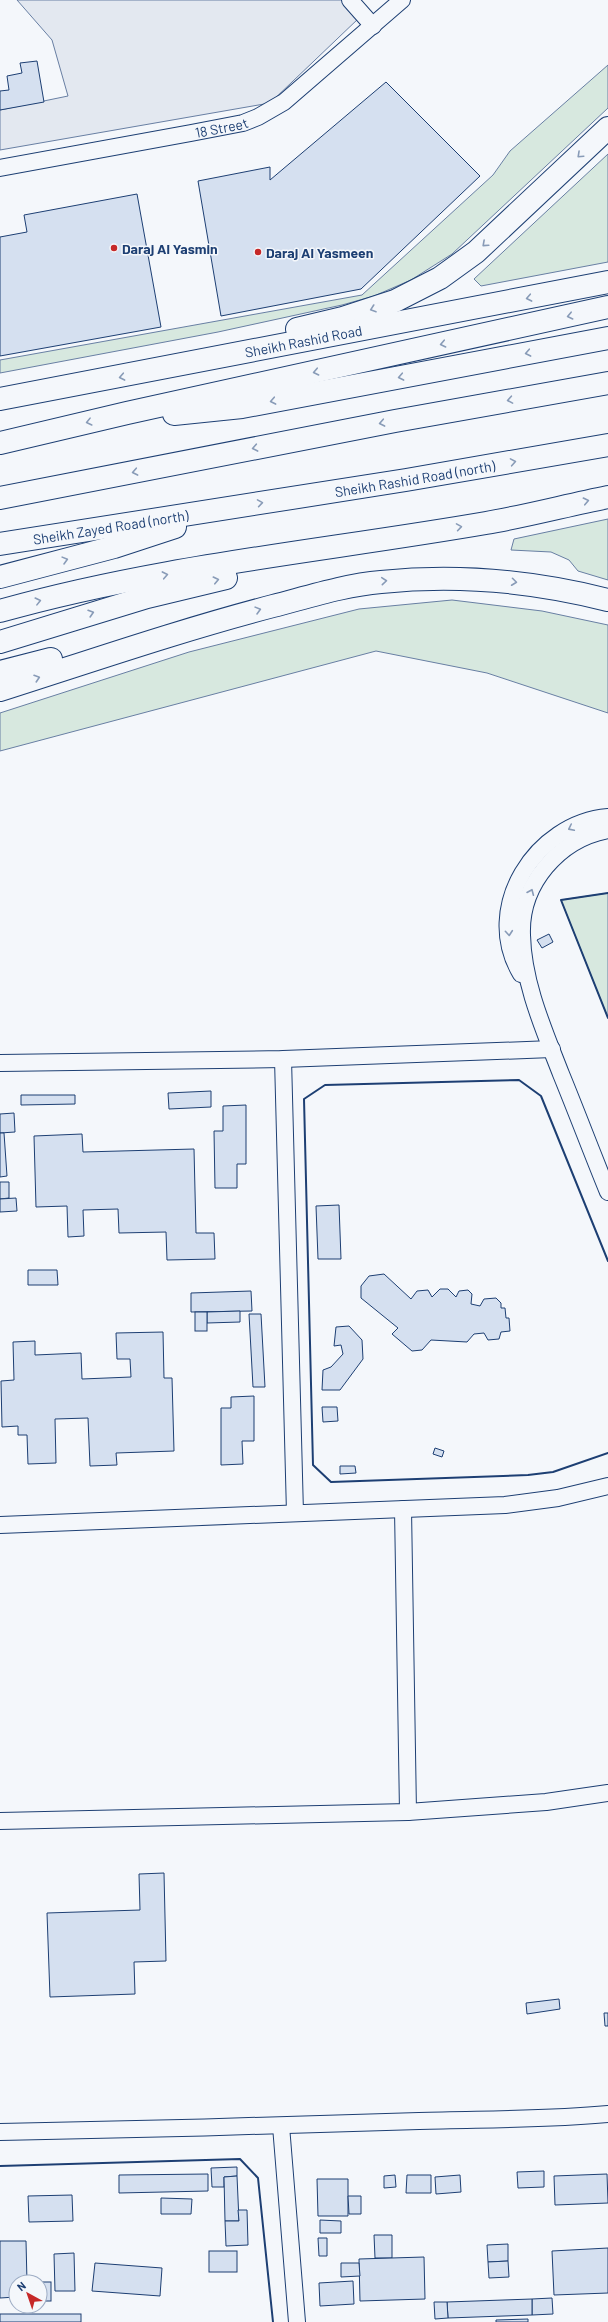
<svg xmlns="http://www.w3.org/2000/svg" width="608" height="2322" viewBox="0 0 608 2322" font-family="Barlow,sans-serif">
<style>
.green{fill:#d7e8df;stroke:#687fa3}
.parking{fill:#e3e8f0;stroke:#687fa3}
.building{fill:#d5e0f0;stroke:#1d3f73}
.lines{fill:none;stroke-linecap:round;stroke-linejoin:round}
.street-casing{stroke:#1d3f73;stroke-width:18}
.highway-casing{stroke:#1d3f73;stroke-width:24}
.street{stroke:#f4f7fb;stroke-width:16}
.highway{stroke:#f4f7fb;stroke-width:22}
.wall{stroke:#1d3f73;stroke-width:2}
.oneway{stroke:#889bb7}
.poi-dot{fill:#c62828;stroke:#f4f7fb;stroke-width:1.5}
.labels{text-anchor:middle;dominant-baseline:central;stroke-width:3;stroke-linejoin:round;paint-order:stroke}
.street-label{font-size:14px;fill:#1d3f73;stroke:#f4f7fb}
.poi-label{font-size:14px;font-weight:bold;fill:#1d3f73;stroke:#f4f7fb;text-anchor:start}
</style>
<rect width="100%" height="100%" fill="#f4f7fb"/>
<g class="green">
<polygon points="608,65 608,108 452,254 411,280 374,296 342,305 218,332 0,373 0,360 362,295 493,175 510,151"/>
<polygon points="608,154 608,262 481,286 474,279"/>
<polygon points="608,519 608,580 578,571 569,560 551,552 511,550 514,539"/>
<polygon points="452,600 542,611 608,625 608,713 487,673 376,651 0,751 0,713 189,652 359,609"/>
<polygon points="608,893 608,1018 561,900"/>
</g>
<polygon class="parking" points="17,0 343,0 359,18 270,103 0,150 0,110 68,96 52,40"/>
<g class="building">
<polygon points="37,61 44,102 0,110 0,91 9,90 7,76 22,73 20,63"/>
<polygon points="386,82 480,176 361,289 221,316 198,181 270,167 270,180"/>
<polygon points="137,194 161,327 0,356 0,237 27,232 24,215"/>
<polygon points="549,934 553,942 542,948 537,940"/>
<polygon points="211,1091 211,1107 169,1109 168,1093"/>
<polygon points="21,1095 75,1095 75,1104 21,1105"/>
<polygon points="246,1105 246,1164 237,1164 237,1188 215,1188 214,1131 223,1131 223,1106"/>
<polygon points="14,1113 15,1132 0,1133 0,1114"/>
<polygon points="0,1133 4,1133 7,1176 0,1177"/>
<polygon points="82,1134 83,1152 194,1149 196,1233 214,1233 215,1259 167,1260 166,1232 119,1233 118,1209 83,1210 84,1236 68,1237 67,1206 36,1207 34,1136"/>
<polygon points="0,1182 9,1182 9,1198 0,1199"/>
<polygon points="16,1198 17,1211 0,1212 0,1199"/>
<polygon points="339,1205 341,1259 318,1259 316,1206"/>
<polygon points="28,1270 57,1270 58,1285 28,1285"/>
<polygon points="384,1274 411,1299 417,1291 428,1290 432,1297 440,1289 448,1289 456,1297 459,1291 468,1290 472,1294 471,1304 480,1306 484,1299 496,1298 501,1303 501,1308 505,1308 506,1318 509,1318 510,1331 501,1332 499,1339 488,1340 484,1333 474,1334 467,1342 431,1340 422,1350 412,1351 392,1334 398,1328 361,1298 361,1286 369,1276"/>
<polygon points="251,1291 252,1311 191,1312 191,1293"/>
<polygon points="240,1311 240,1322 207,1323 207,1312"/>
<rect x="195" y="1312" width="12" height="19"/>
<polygon points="249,1314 261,1314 265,1387 253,1387"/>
<polygon points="349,1326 362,1340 363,1359 340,1390 322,1390 323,1370 331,1367 343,1354 341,1345 334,1346 336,1327"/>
<polygon points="163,1332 164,1378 172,1378 174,1451 116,1453 117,1465 90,1466 88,1418 55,1419 56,1463 28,1464 27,1435 18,1435 18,1426 2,1427 1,1381 14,1380 13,1342 35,1341 35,1355 81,1353 82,1379 131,1377 130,1359 117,1359 116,1333"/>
<polygon points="254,1396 254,1441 242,1441 243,1464 221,1465 221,1408 231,1408 231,1397"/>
<polygon points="322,1407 337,1407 338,1421 323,1422"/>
<polygon points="435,1448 444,1451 442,1457 433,1454"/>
<polygon points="340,1466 355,1466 356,1473 340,1474"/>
<polygon points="164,1873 166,1961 134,1962 135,1994 50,1997 47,1913 140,1910 139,1874"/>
<polygon points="559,1999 560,2009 527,2014 526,2003"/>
<polygon points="604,2013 608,2013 608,2026 605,2026"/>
<polygon points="237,2167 237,2176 224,2177 224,2187 212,2187 211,2168"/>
<polygon points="544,2171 544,2187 518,2188 517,2172"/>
<polygon points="208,2174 208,2191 119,2193 119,2175"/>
<polygon points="607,2174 608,2203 555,2205 554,2176"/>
<polygon points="395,2175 396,2187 384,2188 384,2176"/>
<polygon points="407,2175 431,2175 431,2193 406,2193"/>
<polygon points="460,2175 461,2192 436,2194 435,2177"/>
<polygon points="237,2176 239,2221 225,2221 224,2177"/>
<polygon points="317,2179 348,2179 348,2216 318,2216"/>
<polygon points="72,2195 73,2221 29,2222 28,2196"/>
<polygon points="348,2196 361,2196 361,2214 349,2214"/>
<polygon points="161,2198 192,2199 191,2214 161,2214"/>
<polygon points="238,2210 247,2210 248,2245 226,2246 225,2221 239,2221"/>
<polygon points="320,2220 341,2221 341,2233 320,2233"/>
<polygon points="374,2235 392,2235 392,2258 375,2258"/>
<polygon points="318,2238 327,2238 327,2256 319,2256"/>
<polygon points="0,2241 26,2241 27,2282 16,2282 16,2297 0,2298"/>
<polygon points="508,2244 508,2261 488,2262 487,2245"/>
<polygon points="608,2248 608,2293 554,2295 552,2251"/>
<rect x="209" y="2251" width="28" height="21"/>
<polygon points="74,2253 75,2291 55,2291 54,2254"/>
<polygon points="424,2257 425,2299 360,2301 359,2259"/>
<polygon points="508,2261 509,2277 489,2278 488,2262"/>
<polygon points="95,2263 162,2268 160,2296 92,2291"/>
<polygon points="341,2263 359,2263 360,2276 341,2277"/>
<polygon points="353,2281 354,2304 320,2306 319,2283"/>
<rect x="40" y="2282" width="11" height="19"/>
<polygon points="552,2298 553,2314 532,2315 532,2299"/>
<polygon points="532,2299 532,2315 448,2318 447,2302"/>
<polygon points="434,2302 447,2302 448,2318 435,2319"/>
<rect x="0" y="2314" width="81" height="8"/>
<polygon points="528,2319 528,2322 496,2322 496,2320"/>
</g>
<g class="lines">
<defs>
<g id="street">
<polyline points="350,0 373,26"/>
<path id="s1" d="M0 168 191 133 243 123 258 117 284 102 402 0"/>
<path d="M608 830C559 839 520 884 522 935 523 983 544 1030 561 1074 577 1113 592 1153 608 1192"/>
<path d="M521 974C481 908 536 823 608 817"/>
<polyline points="283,1059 295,1513"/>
<polyline points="0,1063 283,1059 552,1049"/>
<polyline points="403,1509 408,1812"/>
<polyline points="0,1525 505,1505 558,1498 608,1486"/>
<polyline points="0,1821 408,1812 546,1802 608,1793"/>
<polyline points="281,2126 297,2322"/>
<path d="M0 2132C140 2129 279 2126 419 2121 482 2119 545 2120 608 2114"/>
</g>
<g id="highway">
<polyline points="297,329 343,318 395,301 440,278 476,252 608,128"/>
<path id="s2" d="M0 399 608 282"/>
<polyline points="174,414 242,407 608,338"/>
<polyline points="0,443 127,413 608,307"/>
<polyline points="0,498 395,421 608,383"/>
<path id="s3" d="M0 544 406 480 608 445"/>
<polyline points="0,577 114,547 175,527"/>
<path d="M0 611C159 566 324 551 486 523 527 516 568 505 608 497"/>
<polyline points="0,642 147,597 226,578"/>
<polyline points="0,672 51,659"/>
<path d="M0 690C91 661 181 630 273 606 308 597 345 585 381 582 457 574 533 581 608 600"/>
</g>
</defs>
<use href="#street" class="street-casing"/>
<use href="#highway" class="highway-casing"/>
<use href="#street" class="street"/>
<use href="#highway" class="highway"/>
<g class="wall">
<polyline points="608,893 561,900 608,1018"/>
<polyline points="608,1261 541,1096 519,1080 325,1085 304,1099 313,1465 331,1482 528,1475 553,1472 608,1453"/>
<polyline points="0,2166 240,2159 258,2178 273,2322"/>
</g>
</g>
<defs><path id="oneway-chevron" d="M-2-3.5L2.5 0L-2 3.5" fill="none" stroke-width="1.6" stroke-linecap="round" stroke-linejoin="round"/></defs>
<g class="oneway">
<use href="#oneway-chevron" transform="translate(580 155) rotate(137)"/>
<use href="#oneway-chevron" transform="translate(485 244) rotate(138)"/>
<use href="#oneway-chevron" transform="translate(529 298) rotate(169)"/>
<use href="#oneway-chevron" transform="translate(373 309) rotate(161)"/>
<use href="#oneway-chevron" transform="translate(570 316) rotate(167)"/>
<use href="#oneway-chevron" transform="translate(443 344) rotate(168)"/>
<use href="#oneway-chevron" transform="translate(528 353) rotate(169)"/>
<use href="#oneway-chevron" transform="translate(316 372) rotate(168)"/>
<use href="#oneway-chevron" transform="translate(122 377) rotate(169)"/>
<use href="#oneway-chevron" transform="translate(401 377) rotate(169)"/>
<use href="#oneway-chevron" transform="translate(510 400) rotate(170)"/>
<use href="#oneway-chevron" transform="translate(273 401) rotate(169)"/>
<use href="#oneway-chevron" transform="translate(89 422) rotate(166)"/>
<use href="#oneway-chevron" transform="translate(382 423) rotate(169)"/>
<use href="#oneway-chevron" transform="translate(255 448) rotate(169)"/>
<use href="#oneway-chevron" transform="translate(513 462) rotate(-10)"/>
<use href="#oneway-chevron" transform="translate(135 472) rotate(169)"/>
<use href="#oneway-chevron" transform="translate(586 501) rotate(-12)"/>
<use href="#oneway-chevron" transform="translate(260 503) rotate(-9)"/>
<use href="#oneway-chevron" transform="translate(459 527) rotate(-9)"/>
<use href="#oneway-chevron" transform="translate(65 560) rotate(-15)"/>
<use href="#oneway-chevron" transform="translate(165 575) rotate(-11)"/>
<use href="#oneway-chevron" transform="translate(216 580) rotate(-13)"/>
<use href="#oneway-chevron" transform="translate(384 581) rotate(-5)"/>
<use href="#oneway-chevron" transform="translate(514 582) rotate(7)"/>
<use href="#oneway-chevron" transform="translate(38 601) rotate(-14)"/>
<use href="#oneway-chevron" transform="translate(258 610) rotate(-15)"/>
<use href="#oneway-chevron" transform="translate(91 613) rotate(-17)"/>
<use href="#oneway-chevron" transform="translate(37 678) rotate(-18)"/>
<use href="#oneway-chevron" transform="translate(571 828) rotate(154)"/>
<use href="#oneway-chevron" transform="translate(531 892) rotate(-67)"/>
<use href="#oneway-chevron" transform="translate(509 933) rotate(85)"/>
</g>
<g class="poi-dot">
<circle cx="114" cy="248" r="4"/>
<circle cx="258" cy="252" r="4"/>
</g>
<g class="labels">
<g class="street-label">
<text stroke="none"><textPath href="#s1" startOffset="225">18 Street</textPath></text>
<text stroke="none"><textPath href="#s2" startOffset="309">Sheikh Rashid Road</textPath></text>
<text stroke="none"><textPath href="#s3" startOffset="420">Sheikh Rashid Road (north)</textPath></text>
<text stroke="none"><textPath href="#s3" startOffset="112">Sheikh Zayed Road (north)</textPath></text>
</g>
<g class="poi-label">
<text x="122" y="248">Daraj Al Yasmin</text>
<text x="266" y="252">Daraj Al Yasmeen</text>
</g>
</g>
<g transform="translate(28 2294) rotate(320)"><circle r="19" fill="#f4f7fb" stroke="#9eadc5"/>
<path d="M0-3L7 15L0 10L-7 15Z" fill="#c62828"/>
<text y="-6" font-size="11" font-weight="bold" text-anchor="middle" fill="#1d3f73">N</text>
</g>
</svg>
